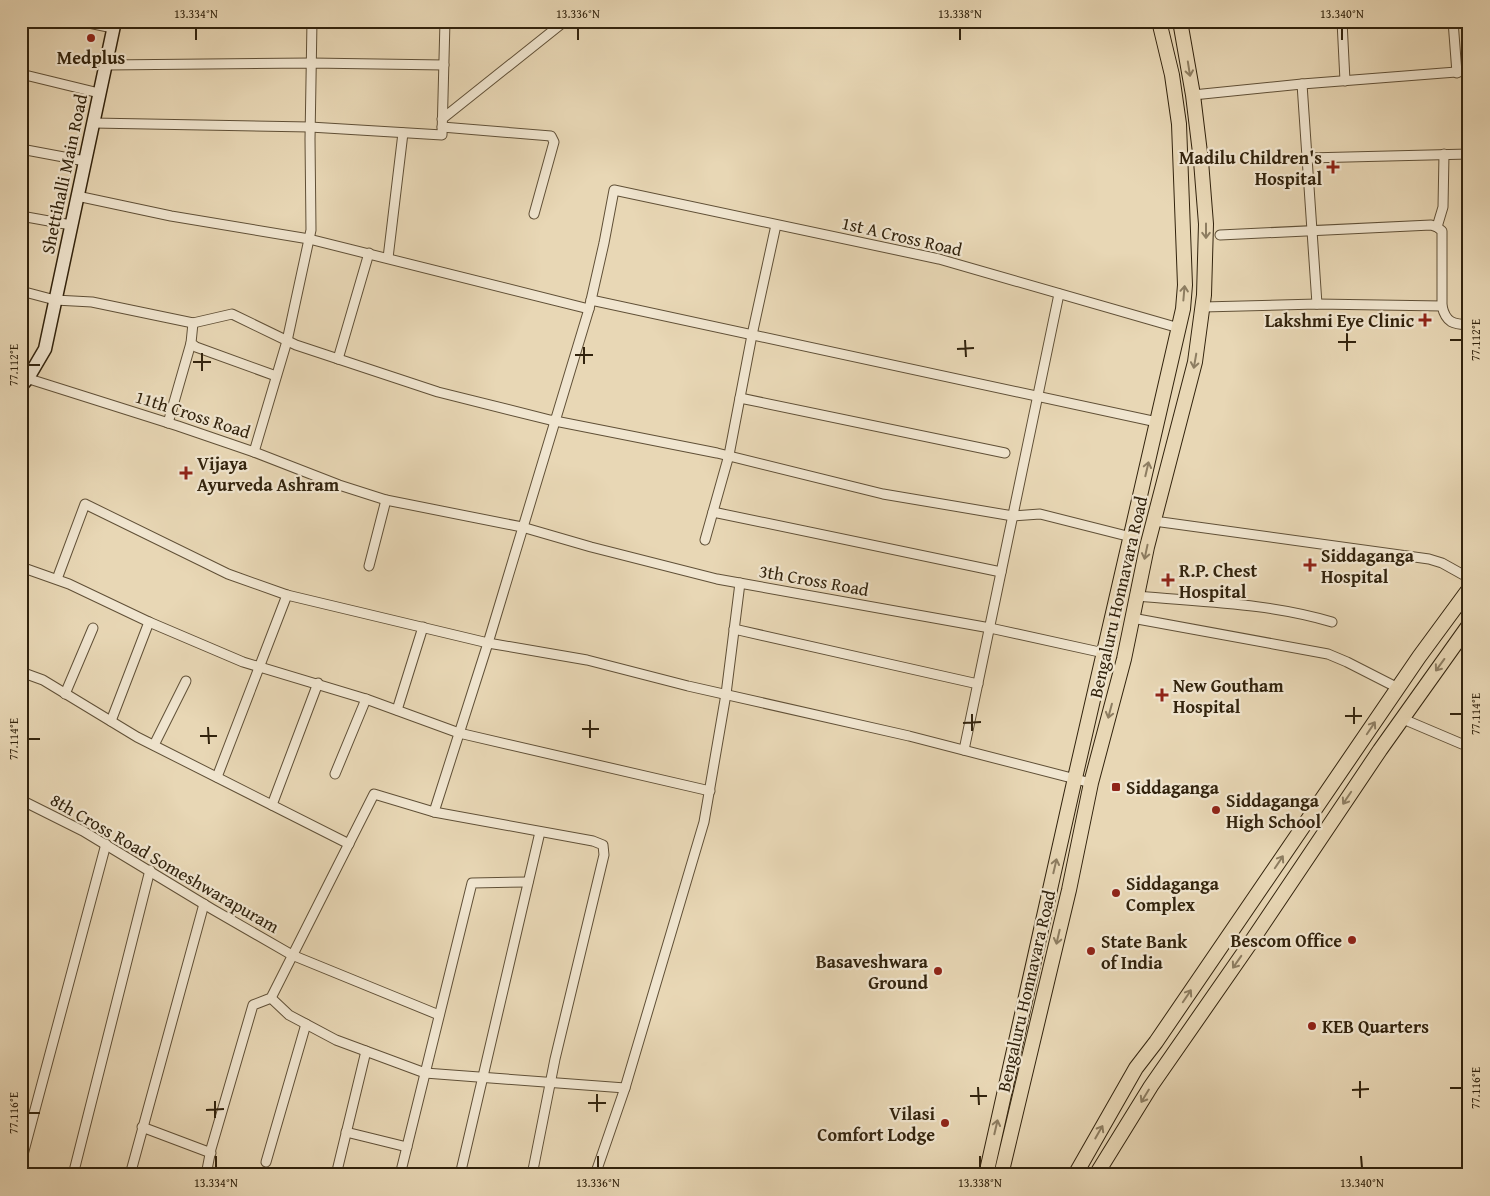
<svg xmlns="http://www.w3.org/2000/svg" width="1490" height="1196" viewBox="0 0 1490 1196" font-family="'Gentium Book Plus',serif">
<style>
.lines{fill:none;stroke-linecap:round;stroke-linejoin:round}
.street-casing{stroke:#605037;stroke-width:11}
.secondary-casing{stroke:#32230d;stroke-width:15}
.primary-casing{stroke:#32230d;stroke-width:16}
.street{stroke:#f0e5cf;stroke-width:9}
.secondary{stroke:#f0e5cf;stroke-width:12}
.primary{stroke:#e8d7b5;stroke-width:14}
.oneway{stroke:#8d7d61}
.ticks{fill:none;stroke:#32230d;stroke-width:2}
.poi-dot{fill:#8f2418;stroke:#f0e5cf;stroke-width:2}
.labels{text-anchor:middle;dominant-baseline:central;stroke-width:4.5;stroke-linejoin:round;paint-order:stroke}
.poi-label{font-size:18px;font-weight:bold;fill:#32230d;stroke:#f0e5cf;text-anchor:start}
.street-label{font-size:18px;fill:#32230d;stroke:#f0e5cf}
.neatline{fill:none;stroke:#32230d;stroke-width:2}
.ticks-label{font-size:12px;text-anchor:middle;fill:#32230d}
</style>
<rect width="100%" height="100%" fill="#e8d7b5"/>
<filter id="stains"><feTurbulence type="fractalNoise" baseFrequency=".004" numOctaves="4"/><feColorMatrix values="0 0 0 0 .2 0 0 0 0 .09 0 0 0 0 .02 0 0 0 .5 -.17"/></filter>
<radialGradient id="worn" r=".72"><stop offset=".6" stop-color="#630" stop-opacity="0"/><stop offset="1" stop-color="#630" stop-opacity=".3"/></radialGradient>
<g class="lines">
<defs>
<g id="street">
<polyline points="79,21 113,28"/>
<polyline points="1342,21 1345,81"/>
<polyline points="1453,21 1457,73"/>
<polyline points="106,65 311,63 444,65"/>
<polyline points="21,74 99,93"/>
<polyline points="1302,84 1317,304"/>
<polyline points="1193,95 1302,84 1469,71"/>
<polyline points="442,119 565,21"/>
<polyline points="93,123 310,127 442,135 445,21"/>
<polyline points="442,127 551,136 554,142 534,214"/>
<polyline points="21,149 85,161"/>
<polyline points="1308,158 1469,154"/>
<polyline points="77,196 171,216 309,239 589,309"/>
<polyline points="21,216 71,225"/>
<polyline points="1437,227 1443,207 1444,154"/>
<path d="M1220 235 1431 225 1437 227 1442 231V306C1446 323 1453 324 1469 325"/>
<polyline points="388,258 403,133"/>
<polyline points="21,291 55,300 92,302 193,323 232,314 296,345 438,392 550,420 717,453 883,494 1013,516 1040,514 1131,537"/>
<polyline points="591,300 1157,422"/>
<polyline points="1203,307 1317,304 1442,306"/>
<polyline points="193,323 191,343 196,347 276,376"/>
<polyline points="338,359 369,253"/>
<polyline points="23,377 178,426 254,452 339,485 386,500 522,527 591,547 717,579 990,628 1104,653"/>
<polyline points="740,398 1005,453"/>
<polyline points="168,423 191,343"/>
<polyline points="254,452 287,341 311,230 310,139 312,21"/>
<polyline points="713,512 1001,572"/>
<polyline points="1154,521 1429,559 1442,563 1469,578"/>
<polyline points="705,540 729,455 752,335 776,225"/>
<polyline points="369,566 386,500"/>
<polyline points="21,567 69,584 149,622 243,662 366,699 459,733 710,791"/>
<polyline points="57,579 85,504 228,574 287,595 488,643 587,660 688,686 909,736 1091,783"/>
<path d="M1137 596C1202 602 1269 603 1332 622"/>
<polyline points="1132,618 1328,654 1347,662 1398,688"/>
<polyline points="734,629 978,684"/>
<polyline points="21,672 43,680 137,737 349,844"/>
<polyline points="65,694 93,628"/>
<polyline points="397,710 423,627"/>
<polyline points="1403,719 1469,747"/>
<polyline points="111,721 149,622"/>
<polyline points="154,745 186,681"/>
<polyline points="964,750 1059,294"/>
<polyline points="335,774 366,699"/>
<polyline points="217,777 287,595"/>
<polyline points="21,800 83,831 212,909 292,955 439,1015"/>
<polyline points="272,805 318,683"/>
<polyline points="434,812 488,643 589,309 604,243 614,190 939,259 1179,328"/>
<polyline points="271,998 289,1015 336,1040 425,1073 625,1088"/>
<polyline points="142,1127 211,1153"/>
<polyline points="346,1132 407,1147"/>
<polyline points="21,1162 106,844"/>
<polyline points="266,1162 306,1024"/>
<polyline points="73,1175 150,870"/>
<polyline points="130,1175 204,904"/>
<polyline points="206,1175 211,1149 253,1005 271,998 374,794 434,812 593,841 603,845 604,855 555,1059 532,1175"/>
<polyline points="336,1175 366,1051"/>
<polyline points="400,1175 472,883 528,882"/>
<polyline points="460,1175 540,832"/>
<polyline points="595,1175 625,1088 704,822 726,694 740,583"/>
</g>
<polyline id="secondary" points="21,386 28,378 45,349 115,21"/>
<g id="primary">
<polyline points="986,1175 1075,778 1183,309 1185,285 1179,124 1172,75 1159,21"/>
<polyline points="1001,1175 1069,890 1091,783 1124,659 1147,547 1195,362 1204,295 1206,224 1201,161 1193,95 1180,21"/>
<polyline points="1075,1175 1136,1068 1156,1042 1419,657 1469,589"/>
<polyline points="1096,1175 1151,1086 1249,945 1380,750 1469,625"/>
</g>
</defs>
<use href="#street" class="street-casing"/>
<use href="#secondary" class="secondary-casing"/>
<use href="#primary" class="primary-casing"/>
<use href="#street" class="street"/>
<use href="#secondary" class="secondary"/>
<use href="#primary" class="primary"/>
</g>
<defs><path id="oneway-shaft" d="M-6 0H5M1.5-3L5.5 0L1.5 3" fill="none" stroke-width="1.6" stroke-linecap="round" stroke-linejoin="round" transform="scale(1.25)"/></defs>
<g class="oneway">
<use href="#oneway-shaft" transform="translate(1189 69) rotate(81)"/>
<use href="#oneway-shaft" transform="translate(1206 231) rotate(90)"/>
<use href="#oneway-shaft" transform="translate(1184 293) rotate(-85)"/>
<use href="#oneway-shaft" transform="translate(1195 361) rotate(100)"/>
<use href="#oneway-shaft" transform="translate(1147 469) rotate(-77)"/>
<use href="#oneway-shaft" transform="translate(1146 552) rotate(102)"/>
<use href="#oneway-shaft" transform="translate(1440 665) rotate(126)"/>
<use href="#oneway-shaft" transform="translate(1110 711) rotate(105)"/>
<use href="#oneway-shaft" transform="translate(1371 728) rotate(-56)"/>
<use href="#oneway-shaft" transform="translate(1347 798) rotate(124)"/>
<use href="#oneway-shaft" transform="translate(1279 862) rotate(-56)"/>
<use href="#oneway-shaft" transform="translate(1055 866) rotate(-77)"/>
<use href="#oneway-shaft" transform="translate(1058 937) rotate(103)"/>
<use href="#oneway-shaft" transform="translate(1237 962) rotate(125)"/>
<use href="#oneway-shaft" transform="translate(1187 996) rotate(-56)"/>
<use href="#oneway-shaft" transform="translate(1145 1096) rotate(121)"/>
<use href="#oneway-shaft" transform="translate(996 1127) rotate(-77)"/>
<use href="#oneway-shaft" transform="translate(1099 1132) rotate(-60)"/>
</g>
<path class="ticks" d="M196 28V40M578 28V40M960 28V40M1342 28V40M1347 333V351M965 340 966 357M1450 340H1462M1338 342H1356M584 347V364M957 349 974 348M202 353V371M575 355H593M193 362H211M28 365H40M1354 707V724M972 714V731M1450 714H1462M1345 716H1362M590 720V738M963 723 981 722M208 727 209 744M582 729H599M200 736H217M28 739H40M1360 1081V1098M978 1087 979 1105M1450 1088H1462M1352 1090 1369 1089M597 1094V1112M970 1096H987M215 1101V1118M588 1103H606M206 1110 224 1109M28 1113H40M216 1156V1168M598 1156V1168M980 1156V1168M1361 1156 1362 1168"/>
<g class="poi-dot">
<circle cx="91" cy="38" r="5"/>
<path d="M1330.5 159.5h5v5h5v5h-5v5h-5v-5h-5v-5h5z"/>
<path d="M1422.5 312.5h5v5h5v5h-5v5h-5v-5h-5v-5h5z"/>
<path d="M183.5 465.5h5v5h5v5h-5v5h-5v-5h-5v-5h5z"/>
<path d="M1307.5 557.5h5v5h5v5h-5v5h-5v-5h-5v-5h5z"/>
<path d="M1165.5 572.5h5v5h5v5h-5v5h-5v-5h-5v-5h5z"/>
<path d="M1159.5 687.5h5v5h5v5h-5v5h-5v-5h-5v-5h5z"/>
<rect x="1111" y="782" width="10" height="10" rx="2.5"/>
<circle cx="1216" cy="810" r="5"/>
<circle cx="1116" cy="893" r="5"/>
<circle cx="1352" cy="940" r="5"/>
<circle cx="1091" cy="951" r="5"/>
<circle cx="938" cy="971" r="5"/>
<circle cx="1312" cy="1026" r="5"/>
<circle cx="945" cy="1123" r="5"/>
</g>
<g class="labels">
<g class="poi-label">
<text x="91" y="57" text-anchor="middle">Medplus</text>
<text x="1322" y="157" text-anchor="end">Madilu Children's<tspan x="1322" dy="21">Hospital</tspan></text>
<text x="1414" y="320" text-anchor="end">Lakshmi Eye Clinic</text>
<text x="197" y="463">Vijaya<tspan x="197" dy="21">Ayurveda Ashram</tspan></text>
<text x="1321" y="555">Siddaganga<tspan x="1321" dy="21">Hospital</tspan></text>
<text x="1179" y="570">R.P. Chest<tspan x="1179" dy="21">Hospital</tspan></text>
<text x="1173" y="685">New Goutham<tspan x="1173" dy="21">Hospital</tspan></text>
<text x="1126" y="787">Siddaganga</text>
<text x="1226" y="800">Siddaganga<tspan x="1226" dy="21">High School</tspan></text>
<text x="1126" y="883">Siddaganga<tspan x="1126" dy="21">Complex</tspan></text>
<text x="1342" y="940" text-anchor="end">Bescom Office</text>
<text x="1101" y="941">State Bank<tspan x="1101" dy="21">of India</tspan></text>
<text x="928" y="961" text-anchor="end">Basaveshwara<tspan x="928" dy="21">Ground</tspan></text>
<text x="1322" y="1026">KEB Quarters</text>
<text x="935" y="1113" text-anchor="end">Vilasi<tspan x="935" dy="21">Comfort Lodge</tspan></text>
</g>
<g class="street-label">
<text transform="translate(64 174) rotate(-78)">Shettihalli Main Road</text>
<text transform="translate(902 236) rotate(13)">1st A Cross Road</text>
<text transform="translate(193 414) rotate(18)">11th Cross Road</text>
<text transform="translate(814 580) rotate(10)">3th Cross Road</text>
<text transform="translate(1118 597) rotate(-77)">Bengaluru Honnavara Road</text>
<text transform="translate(165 863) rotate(30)">8th Cross Road Someshwarapuram</text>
<text transform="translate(1026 991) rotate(-77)">Bengaluru Honnavara Road</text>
</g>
</g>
<rect width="1490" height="1196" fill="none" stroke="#e8d7b5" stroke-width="55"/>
<rect x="28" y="28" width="1434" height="1140" class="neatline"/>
<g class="ticks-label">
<text x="196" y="18">13.334°N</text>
<text x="578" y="18">13.336°N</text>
<text x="960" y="18">13.338°N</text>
<text x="1342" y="18">13.340°N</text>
<text transform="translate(1476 340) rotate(-90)" y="4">77.112°E</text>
<text transform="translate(14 365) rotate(-90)" y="4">77.112°E</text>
<text transform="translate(1476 714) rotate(-90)" y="4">77.114°E</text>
<text transform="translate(14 739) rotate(-90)" y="4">77.114°E</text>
<text transform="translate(1476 1088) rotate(-90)" y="4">77.116°E</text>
<text transform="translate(14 1113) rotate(-90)" y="4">77.116°E</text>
<text x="216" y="1187">13.334°N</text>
<text x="598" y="1187">13.336°N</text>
<text x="980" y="1187">13.338°N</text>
<text x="1362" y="1187">13.340°N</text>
</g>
<rect width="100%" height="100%" filter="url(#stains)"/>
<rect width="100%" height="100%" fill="url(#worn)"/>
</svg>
